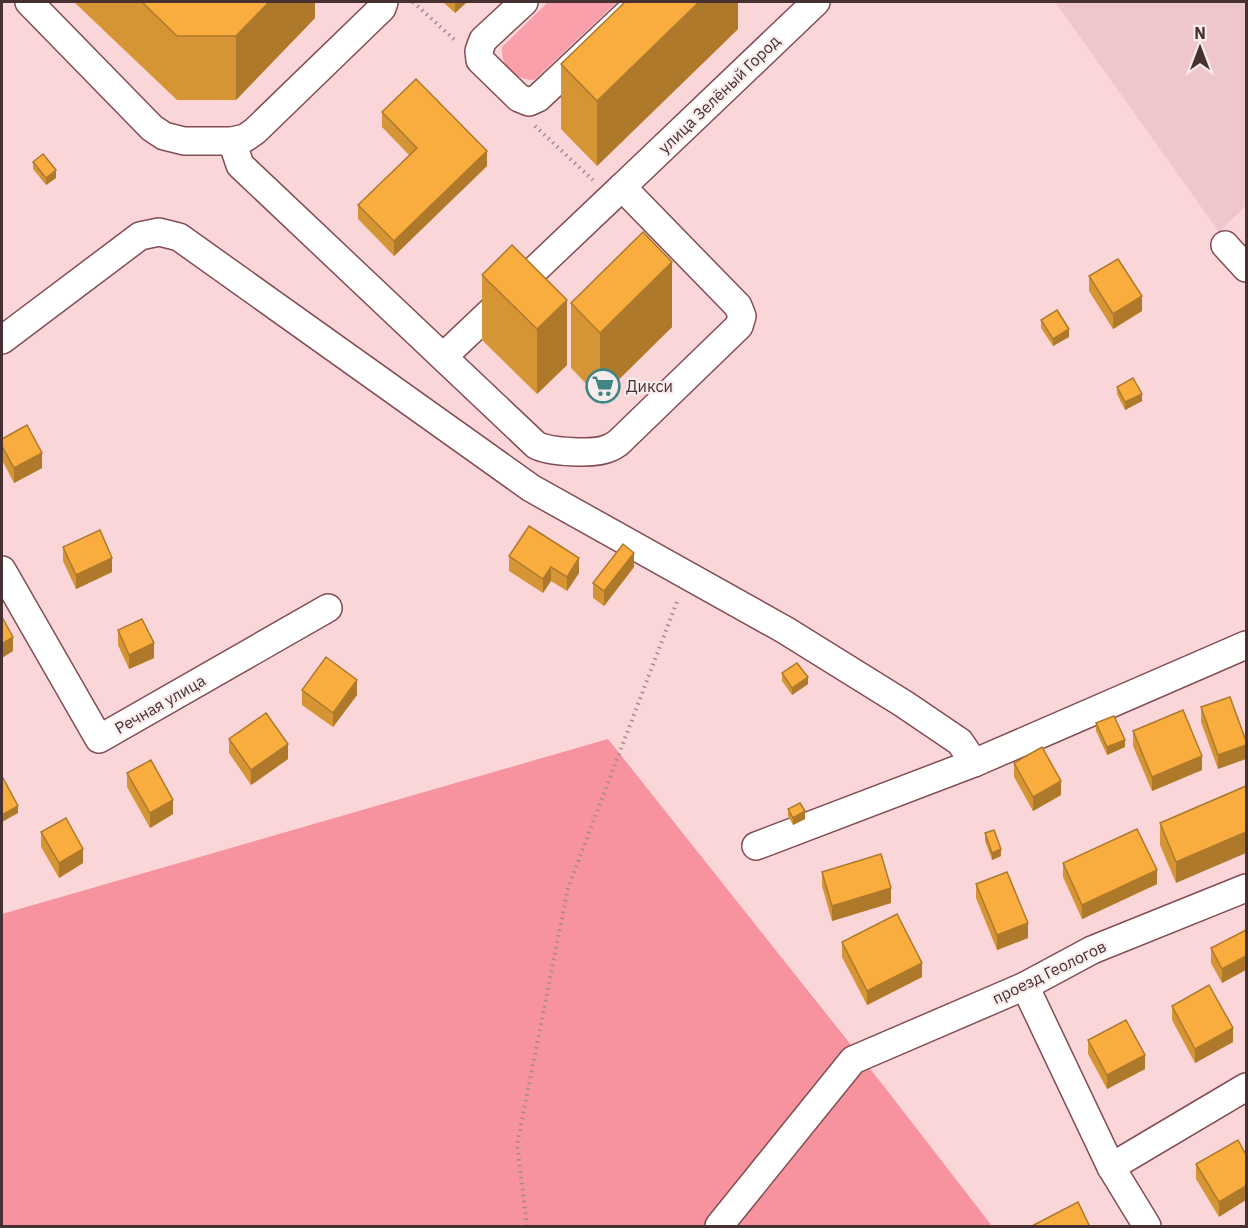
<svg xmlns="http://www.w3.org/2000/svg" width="1248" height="1228" viewBox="0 0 1248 1228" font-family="'IBM Plex Sans',sans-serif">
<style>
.built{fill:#efc7ca}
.green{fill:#f99fa9}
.forest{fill:#f6939e}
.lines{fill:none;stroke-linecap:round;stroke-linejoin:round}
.minor-casing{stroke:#814e53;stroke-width:30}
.path{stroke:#a7888b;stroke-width:4;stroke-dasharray:1.5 4.5;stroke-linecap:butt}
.minor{stroke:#fff;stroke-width:27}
.wall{fill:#d59535}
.shaded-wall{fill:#ae792b}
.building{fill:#f8ad3e;stroke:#ae792b;stroke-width:1.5}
.labels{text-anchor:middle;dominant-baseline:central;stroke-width:4.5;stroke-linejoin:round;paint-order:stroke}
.street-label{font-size:16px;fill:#473032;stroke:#f7ebeb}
.poi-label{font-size:16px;fill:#473032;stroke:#f7ebeb;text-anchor:start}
</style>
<rect width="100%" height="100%" fill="#fbd6d9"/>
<polygon class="built" points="1055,2 1246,2 1246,206 1219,232"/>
<path class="green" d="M548 2H617L534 80C514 80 501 67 502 47Z"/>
<polygon class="forest" points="608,739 886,1089 992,1226 2,1226 2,914"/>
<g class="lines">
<defs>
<g id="minor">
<polyline points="29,2 152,128 164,136 184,141 232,141 245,138 255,131 382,8 384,2"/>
<polyline points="524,2 483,40 479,51 480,60 519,98 529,102 538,98 640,2"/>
<path d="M232 141 240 165 536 445C549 452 595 455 609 448 612 447 615 445 618 443L739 326 742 316 738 306 622 187 443 357"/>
<polyline points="622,187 816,2"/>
<polyline points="1225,245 1246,268"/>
<polyline points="2,340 140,236 159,232 179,237 531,488 785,630 904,704 960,742 974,763"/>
<polyline points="2,570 99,739 328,608"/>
<polyline points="756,846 974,763 1246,645"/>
<polyline points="1025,986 1111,1167 1147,1226"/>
<polyline points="1111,1167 1246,1087"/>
<polyline points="719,1226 853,1060 1025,986 1092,950 1246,888"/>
</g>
</defs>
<use href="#minor" class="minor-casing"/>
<g class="path">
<polyline points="413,2 456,41"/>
<polyline points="535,126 593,180"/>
<polyline points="527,1226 517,1145 568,888 678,599"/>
</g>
<use href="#minor" class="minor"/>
</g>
<g class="wall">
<polygon points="74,2 315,2 315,18 236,100 177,100"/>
<polygon points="443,2 467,2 455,13"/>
<polygon points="738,2 738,29 597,166 561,129 561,64"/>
<polygon points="382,112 487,166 394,256 358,219 358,205 409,155 382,127"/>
<polygon points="33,162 56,178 46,185 33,169"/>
<polygon points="512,245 567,365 537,394 482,340 482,275"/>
<polygon points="1089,276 1142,311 1113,329 1089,291"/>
<polygon points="571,303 672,327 600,398 571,368"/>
<polygon points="1041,320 1069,337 1053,346 1041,328"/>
<polygon points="1117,387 1142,401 1125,410 1117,394"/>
<polygon points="2,439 42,468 14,483 2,460"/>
<polygon points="63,547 112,572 76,589 63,561"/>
<polygon points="509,556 579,573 567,591 551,581 543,593 509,571"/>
<polygon points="634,567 604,606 593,598 593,583"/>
<polygon points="118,630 154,658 129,669 118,645"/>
<polygon points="782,673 808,684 792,695 782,681"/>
<polygon points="302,690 357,695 333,727 302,705"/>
<polygon points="1201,707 1246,741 1218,769 1201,722"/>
<polygon points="1096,723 1125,747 1107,755 1096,731"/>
<polygon points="1133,731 1202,770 1152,791 1133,746"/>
<polygon points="229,739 288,759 251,785 229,753"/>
<polygon points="1014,763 1061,795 1033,811 1014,777"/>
<polygon points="127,773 173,814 150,828 127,787"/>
<polygon points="1246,786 1176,883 1160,845 1160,823"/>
<polygon points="788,809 805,819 793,825 788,816"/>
<polygon points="41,832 83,863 59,878 41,847"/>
<polygon points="985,833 1001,856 992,860 985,841"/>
<polygon points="1063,863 1157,884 1082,919 1063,877"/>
<polygon points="822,872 891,903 832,921 822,886"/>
<polygon points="976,884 1028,938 997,950 976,898"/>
<polygon points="1246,930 1222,983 1211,963 1211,948"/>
<polygon points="842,942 922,977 867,1005 842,957"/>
<polygon points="1172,1006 1233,1042 1195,1063 1172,1020"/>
<polygon points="1088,1040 1145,1069 1107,1089 1088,1054"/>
<polygon points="1238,1140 1219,1217 1196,1179 1196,1164"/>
</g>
<g class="shaded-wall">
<polygon points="269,2 315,2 315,18 236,100 236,36"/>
<polygon points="455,2 467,2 455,13"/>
<polygon points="699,2 738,2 738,29 597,166 597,101"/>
<polygon points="487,151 487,166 394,256 394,241"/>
<polygon points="56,170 56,178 46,185 46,178"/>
<polygon points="672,262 672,327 600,398 600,333"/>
<polygon points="1142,296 1142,311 1113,329 1113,314"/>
<polygon points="567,300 567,365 537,394 537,329"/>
<polygon points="1069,329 1069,337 1053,346 1053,339"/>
<polygon points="1142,394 1142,401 1125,410 1125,402"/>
<polygon points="42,453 42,468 14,483 14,468"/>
<polygon points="634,553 634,567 604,606 604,591"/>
<polygon points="112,558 112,572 76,589 76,575"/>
<polygon points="579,558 579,573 567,591 567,577"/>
<polygon points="551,567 551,581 543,593 543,579"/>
<polygon points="13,637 13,651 2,658 2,644"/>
<polygon points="154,643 154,658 129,669 129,655"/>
<polygon points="808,677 808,684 792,695 792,688"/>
<polygon points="357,680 357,695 333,727 333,713"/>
<polygon points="1125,740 1125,747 1107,755 1107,747"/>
<polygon points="288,744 288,759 251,785 251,770"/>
<polygon points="1246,745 1246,759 1218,769 1218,755"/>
<polygon points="1202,756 1202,770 1152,791 1152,777"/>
<polygon points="1061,781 1061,795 1033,811 1033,797"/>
<polygon points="173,800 173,814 150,828 150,813"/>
<polygon points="18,806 18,813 2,822 2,815"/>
<polygon points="805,811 805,819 793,825 793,818"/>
<polygon points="1246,832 1246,853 1176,883 1176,862"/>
<polygon points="83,849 83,863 59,878 59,863"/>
<polygon points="1001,849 1001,856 992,860 992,853"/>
<polygon points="1157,870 1157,884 1082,919 1082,905"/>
<polygon points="891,888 891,903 832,921 832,906"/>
<polygon points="1028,923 1028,938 997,950 997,935"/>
<polygon points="1246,956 1246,970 1222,983 1222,969"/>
<polygon points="922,963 922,977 867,1005 867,991"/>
<polygon points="1233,1028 1233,1042 1195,1063 1195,1049"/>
<polygon points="1145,1055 1145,1069 1107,1089 1107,1075"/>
<polygon points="1246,1186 1246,1200 1219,1217 1219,1202"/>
</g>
<g class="building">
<polygon points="142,2 269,2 236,36 177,36"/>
<polygon points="625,2 699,2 597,101 561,64"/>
<polygon points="416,79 487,151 394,241 358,205 417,148 382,112"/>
<polygon points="43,154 56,170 46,178 33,162"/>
<polygon points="643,232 672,262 600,333 571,303"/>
<polygon points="512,245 567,300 537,329 482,275"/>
<polygon points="1118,259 1142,296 1113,314 1089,276"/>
<polygon points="1057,310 1069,329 1053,339 1041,320"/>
<polygon points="1133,378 1142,394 1125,402 1117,387"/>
<polygon points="27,425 42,453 14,468 2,446 2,439"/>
<polygon points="529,526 579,558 567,577 551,567 543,579 509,556"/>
<polygon points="100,530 112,558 76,575 63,547"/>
<polygon points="623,544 634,553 604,591 593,583"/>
<polygon points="2,617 13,637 2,644"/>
<polygon points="142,619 154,643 129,655 118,630"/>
<polygon points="326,657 357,680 333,713 302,690"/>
<polygon points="797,663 808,677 792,688 782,673"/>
<polygon points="1230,697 1246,741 1246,745 1218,755 1201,707"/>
<polygon points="1183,710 1202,756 1152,777 1133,731"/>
<polygon points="266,713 288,744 251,770 229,739"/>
<polygon points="1114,716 1125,740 1107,747 1096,723"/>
<polygon points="1042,747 1061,781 1033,797 1014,763"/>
<polygon points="151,760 173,800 150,813 127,773"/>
<polygon points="3,778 18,806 2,815 2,779"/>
<polygon points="1246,786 1246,832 1176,862 1160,823"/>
<polygon points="800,803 805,811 793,818 788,809"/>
<polygon points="66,818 83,849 59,863 41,832"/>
<polygon points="1137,829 1157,870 1082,905 1063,863"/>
<polygon points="994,830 1001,849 992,853 985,833"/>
<polygon points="881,854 891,888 832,906 822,872"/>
<polygon points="1007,872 1028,923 997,935 976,884"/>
<polygon points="897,914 922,963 867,991 842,942"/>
<polygon points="1246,930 1246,956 1222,969 1211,948"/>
<polygon points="1209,985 1233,1028 1195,1049 1172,1006"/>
<polygon points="1126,1020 1145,1055 1107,1075 1088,1040"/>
<polygon points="1238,1140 1246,1155 1246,1186 1219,1202 1196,1164"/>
<polygon points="1078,1202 1090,1227 1030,1227"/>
</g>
<defs>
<symbol id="supermarket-ring" viewBox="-11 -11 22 22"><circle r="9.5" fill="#f7ebeb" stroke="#3e8684" stroke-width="1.5"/><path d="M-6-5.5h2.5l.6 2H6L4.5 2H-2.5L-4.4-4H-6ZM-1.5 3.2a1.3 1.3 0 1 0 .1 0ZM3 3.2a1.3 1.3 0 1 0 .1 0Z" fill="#3e8684"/></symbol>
</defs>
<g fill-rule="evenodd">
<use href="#supermarket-ring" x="584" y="367" width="38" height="38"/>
</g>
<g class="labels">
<g class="street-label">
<text transform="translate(719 94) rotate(-44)">улица Зелёный Город</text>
<text transform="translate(160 704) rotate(-30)">Речная улица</text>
<text transform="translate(1049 972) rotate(-26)">проезд Геологов</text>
</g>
<g class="poi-label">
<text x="626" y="386">Дикси</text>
</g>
</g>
<rect width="1248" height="1228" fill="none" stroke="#473032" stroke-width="6"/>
<g transform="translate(1200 48)" stroke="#f7ebeb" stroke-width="4.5" paint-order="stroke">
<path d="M0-4.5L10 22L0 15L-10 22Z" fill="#473032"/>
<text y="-9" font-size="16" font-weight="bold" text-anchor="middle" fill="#473032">N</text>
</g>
</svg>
